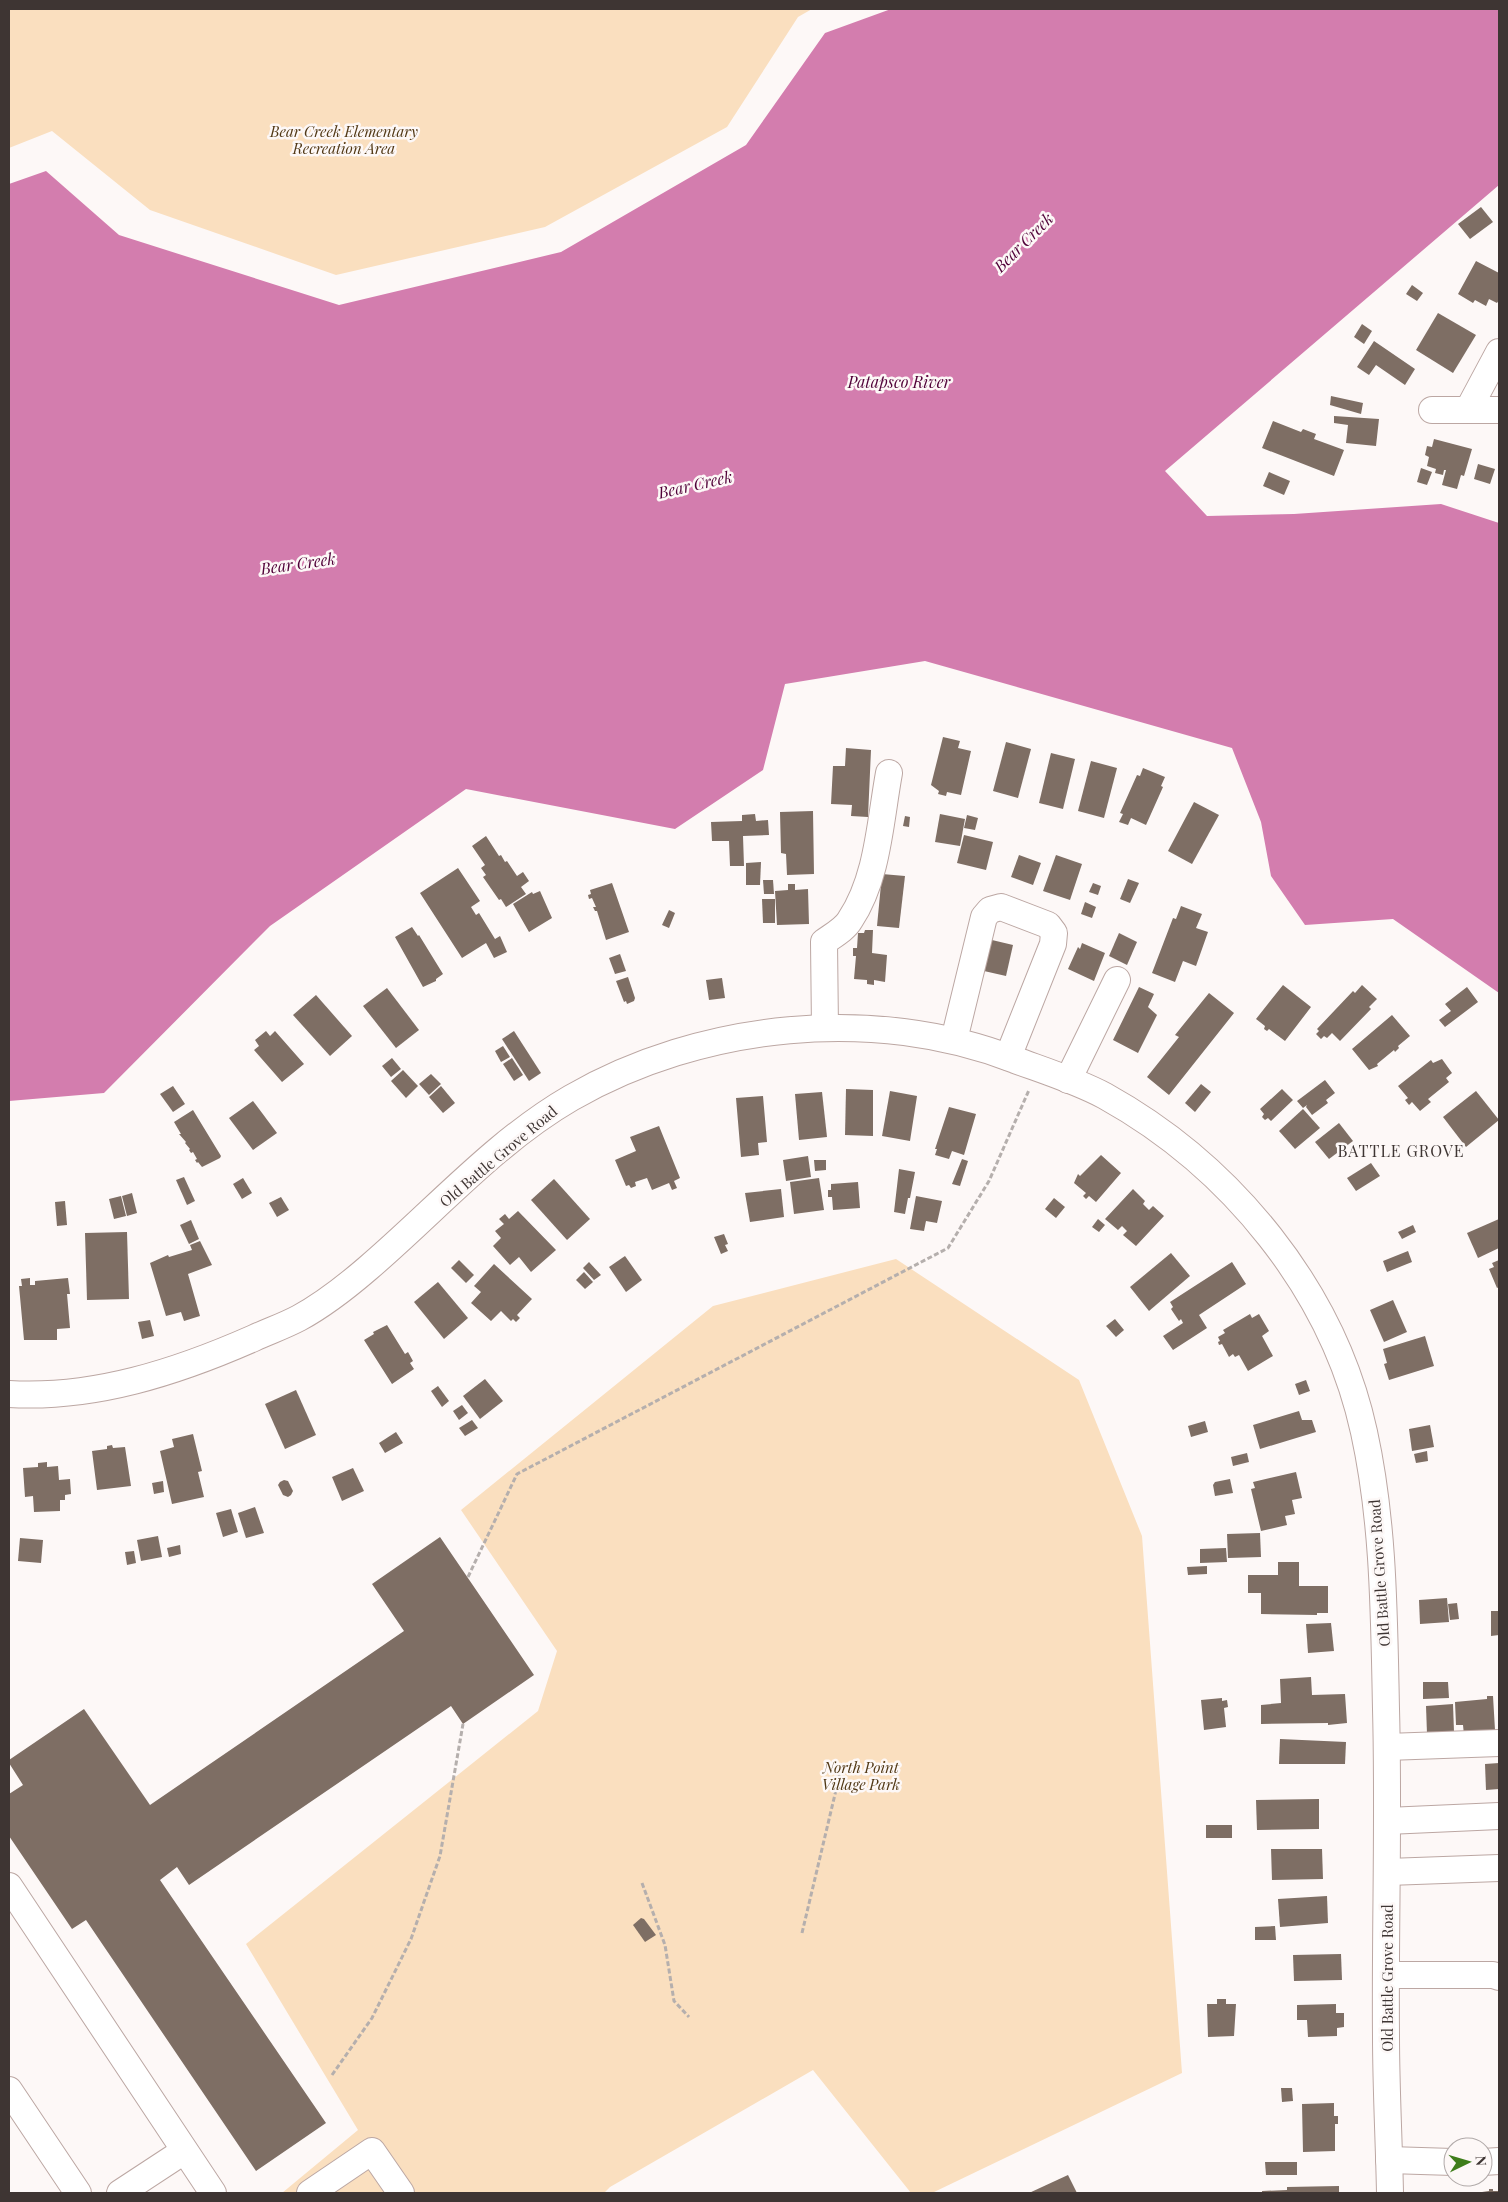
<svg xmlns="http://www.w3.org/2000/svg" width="1508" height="2202" viewBox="0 0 1508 2202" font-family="'Playfair Display',serif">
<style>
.green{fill:#fadfbf}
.water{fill:#d37dae}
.building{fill:#7e6e64}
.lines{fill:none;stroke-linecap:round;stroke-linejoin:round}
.minor-casing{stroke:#bca7a3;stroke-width:28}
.path{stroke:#b5afad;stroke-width:3;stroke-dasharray:5 2.5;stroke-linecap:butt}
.minor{stroke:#fff;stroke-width:26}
.labels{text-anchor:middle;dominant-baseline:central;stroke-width:5;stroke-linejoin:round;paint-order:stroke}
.park-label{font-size:15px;font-style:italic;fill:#513815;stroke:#fdf8f7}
.street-label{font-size:15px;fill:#3e3533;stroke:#fdf8f7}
.water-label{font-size:16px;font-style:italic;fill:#500138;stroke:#fdf8f7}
.neighbourhood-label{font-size:16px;letter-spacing:1px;fill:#3e3533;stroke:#fdf8f7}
</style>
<rect width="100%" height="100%" fill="#fdf8f7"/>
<g class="green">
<polygon points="9,9 812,9 798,17 727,127 545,227 336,275 150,210 52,131 9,148"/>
<polygon points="896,1259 1079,1380 1142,1536 1182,2073 932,2193 911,2193 813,2070 610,2187 604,2193 282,2193 358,2130 246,1944 538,1711 557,1651 461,1510 713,1306"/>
</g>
<polygon class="water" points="891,9 1499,9 1499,185 1165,471 1207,516 1294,514 1441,504 1499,523 1499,993 1393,919 1305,925 1271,876 1261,822 1232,748 925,661 785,684 763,770 675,829 466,789 270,926 104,1093 9,1101 9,184 46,171 119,235 339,305 561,252 746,145 825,33"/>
<g class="building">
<polygon points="1481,207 1493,222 1470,239 1458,224"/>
<polygon points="1476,261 1499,273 1499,300 1497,303 1489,299 1486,306 1475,300 1473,303 1458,294"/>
<polygon points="1412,285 1423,293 1417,301 1406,294"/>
<polygon points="1438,313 1476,335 1453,373 1416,350"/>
<polygon points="1362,324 1372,331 1364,344 1354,337"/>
<polygon points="1374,341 1415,369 1405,385 1376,365 1369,375 1357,367"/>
<polygon points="1331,396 1363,403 1361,414 1330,405"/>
<polygon points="1334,416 1379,419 1376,446 1346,443 1348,425 1334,423"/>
<polygon points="1273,421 1301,432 1303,429 1316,434 1314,439 1344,450 1334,476 1262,448"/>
<polygon points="1434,439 1472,449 1464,476 1461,475 1457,489 1442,485 1446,470 1444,470 1443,475 1435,473 1436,469 1427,466 1429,457 1425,455 1427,446 1432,447"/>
<polygon points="1478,464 1495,469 1490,484 1474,479"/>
<polygon points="1421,468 1432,472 1427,485 1417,482"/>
<polygon points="1269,472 1290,481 1284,495 1263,486"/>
<polygon points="943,737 960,741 958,748 971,751 961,795 947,792 946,796 938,794 939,791 931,785"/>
<polygon points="1006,742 1031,749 1018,798 993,791"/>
<polygon points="846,748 871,750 868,817 851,816 852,805 831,804 833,766 845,766"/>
<polygon points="1051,753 1075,759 1063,809 1039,803"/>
<polygon points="1091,761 1117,768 1104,818 1078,811"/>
<polygon points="1143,768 1165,777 1161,786 1163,787 1146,825 1131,818 1128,825 1119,822 1123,814 1120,813 1137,775 1140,776"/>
<polygon points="1194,802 1219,815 1192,864 1168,851"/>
<polygon points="813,811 814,874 787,875 786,854 781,853 780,812"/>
<polygon points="755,814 756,821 768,820 769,835 743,836 744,866 730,866 729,841 712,841 711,822 742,821 742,815"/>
<polygon points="940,814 965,819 960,846 935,842"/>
<polygon points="967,815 978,818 975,830 964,828"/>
<polygon points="905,816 910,817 909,827 903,826"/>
<polygon points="964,835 993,842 986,870 957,863"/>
<polygon points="486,836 499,856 501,855 505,862 507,861 517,876 523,872 529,881 521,887 526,894 506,907 501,899 499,900 483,877 486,875 481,868 485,865 472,846"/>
<polygon points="1019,855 1041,863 1033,885 1011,877"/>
<polygon points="1056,855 1082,864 1070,900 1043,891"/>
<polygon points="761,862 760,885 746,885 746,863"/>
<polygon points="458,868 480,901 471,907 476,915 479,913 495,939 500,936 507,952 494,958 486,943 462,958 420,893"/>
<polygon points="882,874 905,876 899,928 877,926"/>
<polygon points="1128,879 1139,883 1130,903 1120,899"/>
<polygon points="763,880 773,880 774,894 764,894"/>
<polygon points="612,883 629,932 606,940 597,911 595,911 593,907 596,907 592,898 589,899 588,895 591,894 590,890"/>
<polygon points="1093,883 1101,886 1098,895 1089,892"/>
<polygon points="788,884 795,884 795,890 808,889 809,924 777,925 775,891 788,890"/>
<polygon points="540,891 552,918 529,932 513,904 532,892 533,894"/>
<polygon points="762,899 775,899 775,923 763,923"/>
<polygon points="1085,902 1096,907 1092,918 1081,914"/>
<polygon points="1181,906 1202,914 1196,928 1208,932 1196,966 1183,961 1175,982 1152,973 1173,918 1176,919"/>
<polygon points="669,910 675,913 669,928 662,925"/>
<polygon points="412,927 418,936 419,935 443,974 436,979 436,981 423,987 395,937"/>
<polygon points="865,930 873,930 872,953 887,955 885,982 874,980 874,985 867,984 867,980 854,979 856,956 853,956 853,948 857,948 858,933 864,933"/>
<polygon points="1119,933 1137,942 1127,965 1109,956"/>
<polygon points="992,940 1013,945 1006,976 984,971"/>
<polygon points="1082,943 1105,953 1094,981 1068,969 1078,947 1080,949"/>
<polygon points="620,954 626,971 615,974 609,958"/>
<polygon points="628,977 635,998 634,1001 627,1004 626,1001 624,1002 616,981"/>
<polygon points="722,978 725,998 709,1000 706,980"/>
<polygon points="1283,985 1311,1007 1285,1041 1269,1029 1267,1031 1264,1029 1265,1026 1256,1019"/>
<polygon points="1362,985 1377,999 1369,1007 1371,1009 1340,1041 1332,1033 1327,1038 1324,1036 1321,1039 1316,1034 1319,1031 1317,1029 1353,991 1355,993"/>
<polygon points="1139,987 1154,994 1148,1007 1157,1015 1138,1053 1113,1040"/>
<polygon points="1467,987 1478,1002 1445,1027 1439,1020 1451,1011 1445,1004"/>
<polygon points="387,988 419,1030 396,1048 363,1006"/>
<polygon points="1209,993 1234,1013 1169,1095 1147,1077 1179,1037 1175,1035"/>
<polygon points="316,995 352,1036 330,1056 293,1015"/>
<polygon points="1392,1015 1410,1036 1398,1046 1399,1048 1395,1052 1394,1050 1377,1064 1378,1066 1369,1070 1352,1049"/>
<polygon points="266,1031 270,1036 275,1031 304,1064 282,1082 254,1050 259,1046 255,1040"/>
<polygon points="514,1031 541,1073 529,1081 502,1039"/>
<polygon points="503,1046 510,1057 501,1062 495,1051"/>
<polygon points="392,1058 401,1069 391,1077 382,1066"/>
<polygon points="512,1058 523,1075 514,1081 503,1064"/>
<polygon points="1442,1059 1452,1073 1446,1078 1449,1082 1428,1099 1431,1102 1420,1111 1412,1102 1409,1105 1405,1100 1408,1098 1398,1086 1431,1060 1433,1063"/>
<polygon points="403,1070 418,1086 406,1098 391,1081"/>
<polygon points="431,1074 441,1084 429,1095 419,1084"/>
<polygon points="1325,1080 1335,1093 1326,1100 1328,1103 1312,1115 1306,1107 1307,1105 1303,1108 1297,1101"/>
<polygon points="1201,1084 1211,1092 1195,1112 1185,1103"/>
<polygon points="173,1086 185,1104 173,1112 160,1094"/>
<polygon points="441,1086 455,1103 443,1113 429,1097"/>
<polygon points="846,1089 873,1090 873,1136 845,1135"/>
<polygon points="1282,1089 1293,1100 1271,1121 1268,1118 1265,1120 1262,1117 1264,1114 1260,1109"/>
<polygon points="890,1091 917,1096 910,1141 882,1136"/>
<polygon points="1476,1091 1499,1120 1466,1147 1443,1117"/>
<polygon points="822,1092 827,1137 799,1140 795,1094"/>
<polygon points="763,1096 767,1142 758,1143 759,1155 741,1157 736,1098"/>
<polygon points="253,1101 277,1133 253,1150 229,1118"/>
<polygon points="949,1107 976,1114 964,1155 952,1151 949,1159 935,1155 937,1149 935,1149"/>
<polygon points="1303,1109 1320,1128 1295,1149 1279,1131"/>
<polygon points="193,1110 221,1156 220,1158 202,1167 198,1162 197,1163 195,1160 197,1159 193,1152 191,1153 189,1150 190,1149 185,1143 186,1142 179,1134 181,1134 174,1122"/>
<polygon points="1339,1123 1353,1141 1329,1159 1315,1142"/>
<polygon points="659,1126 680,1178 674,1181 677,1188 672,1190 669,1183 652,1190 647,1178 635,1182 636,1186 631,1188 629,1185 626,1186 615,1160 636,1151 630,1137"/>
<polygon points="1101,1155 1121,1173 1096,1202 1089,1196 1086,1199 1083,1196 1086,1193 1074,1183 1078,1174 1080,1176"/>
<polygon points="808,1156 811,1177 786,1181 783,1160"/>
<polygon points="962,1159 968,1161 960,1186 952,1184"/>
<polygon points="814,1160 826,1160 826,1170 815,1171"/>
<polygon points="1371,1163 1380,1176 1356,1191 1347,1178"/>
<polygon points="899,1169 915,1172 910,1198 908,1198 905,1214 894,1212"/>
<polygon points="184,1177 195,1201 187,1205 176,1180"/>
<polygon points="243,1178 252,1193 242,1199 233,1184"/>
<polygon points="819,1178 824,1210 794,1214 790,1182"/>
<polygon points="554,1179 590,1219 567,1240 531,1200"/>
<polygon points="858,1182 860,1208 833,1210 832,1197 828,1197 828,1190 831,1190 831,1184"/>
<polygon points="781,1189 784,1217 750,1222 745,1193"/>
<polygon points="1133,1189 1145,1201 1143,1204 1149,1210 1153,1206 1164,1216 1136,1246 1123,1235 1127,1231 1122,1226 1118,1230 1105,1219"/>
<polygon points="132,1193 137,1213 127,1216 122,1196"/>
<polygon points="121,1196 126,1216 114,1219 109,1199"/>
<polygon points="916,1196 942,1201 937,1223 926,1221 924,1231 910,1229"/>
<polygon points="281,1197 289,1210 277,1217 269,1203"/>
<polygon points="1054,1198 1065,1207 1056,1218 1045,1209"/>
<polygon points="65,1201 67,1225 57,1226 55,1202"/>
<polygon points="518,1211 556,1250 531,1272 519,1257 510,1265 493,1246 501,1238 495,1231 504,1224 499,1219 505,1214 509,1219"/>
<polygon points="1098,1219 1105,1225 1099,1232 1092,1227"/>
<polygon points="1499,1219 1499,1248 1478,1258 1467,1233"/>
<polygon points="191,1220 199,1239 189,1244 180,1225"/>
<polygon points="1413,1225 1416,1232 1402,1239 1398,1232"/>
<polygon points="127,1232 129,1299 87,1300 85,1233"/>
<polygon points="724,1234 728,1244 725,1245 728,1251 721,1254 714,1237"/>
<polygon points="200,1241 212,1265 188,1274 200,1316 184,1321 181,1312 166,1316 150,1263 168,1255 169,1257 192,1250 190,1245"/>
<polygon points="1408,1251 1412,1262 1387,1272 1383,1261"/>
<polygon points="1171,1253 1190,1276 1149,1311 1130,1287"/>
<polygon points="625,1256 642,1280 626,1292 609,1267"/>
<polygon points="459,1260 474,1275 466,1283 451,1268"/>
<polygon points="1499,1260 1499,1287 1497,1288 1489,1269 1494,1267 1492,1263"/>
<polygon points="589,1262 601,1275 594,1280 583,1268"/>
<polygon points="1232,1262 1246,1284 1199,1315 1207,1328 1173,1350 1163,1336 1183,1323 1181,1319 1179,1321 1171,1309 1173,1307 1170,1302"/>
<polygon points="494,1264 532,1299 517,1315 520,1318 516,1322 513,1319 511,1321 501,1311 491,1321 471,1303 481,1292 474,1286"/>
<polygon points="584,1272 593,1282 585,1289 576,1280"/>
<polygon points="30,1278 30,1285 35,1285 35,1281 68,1278 70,1294 67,1294 70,1328 57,1329 57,1340 24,1340 19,1286 22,1286 21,1279"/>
<polygon points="438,1282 468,1318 444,1339 414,1302"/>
<polygon points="1393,1300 1407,1332 1384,1342 1370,1310"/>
<polygon points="1250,1314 1252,1318 1259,1314 1269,1331 1262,1336 1273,1356 1248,1371 1239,1355 1235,1357 1233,1354 1229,1357 1222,1344 1219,1345 1218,1342 1220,1341 1218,1337 1225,1333 1223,1330"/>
<polygon points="1115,1319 1124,1330 1116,1337 1106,1326"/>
<polygon points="150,1320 154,1336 142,1339 138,1322"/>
<polygon points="387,1325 405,1354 408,1352 413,1361 410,1363 414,1369 392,1384 364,1340 374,1334 373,1332"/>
<polygon points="1425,1336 1434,1366 1389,1380 1384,1364 1387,1363 1383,1349"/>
<polygon points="485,1379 503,1401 480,1419 463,1396"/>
<polygon points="1306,1380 1310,1391 1299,1395 1295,1384"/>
<polygon points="438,1386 449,1401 442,1407 431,1391"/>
<polygon points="296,1390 316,1435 285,1449 265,1404"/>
<polygon points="462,1405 468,1413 459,1420 453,1411"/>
<polygon points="1299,1411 1302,1420 1312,1420 1316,1432 1260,1449 1253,1425"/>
<polygon points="472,1420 478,1428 465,1436 459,1428"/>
<polygon points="1205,1421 1208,1432 1191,1437 1188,1426"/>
<polygon points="1430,1425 1434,1447 1412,1451 1409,1429"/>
<polygon points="396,1432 403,1443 385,1453 379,1443"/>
<polygon points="193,1434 202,1471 198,1472 204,1497 172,1504 160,1451 174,1447 172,1439"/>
<polygon points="112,1445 113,1448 125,1447 131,1486 97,1490 92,1451 107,1449 107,1446"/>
<polygon points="1427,1451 1428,1461 1416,1463 1414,1454"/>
<polygon points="1247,1453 1249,1462 1233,1466 1231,1457"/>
<polygon points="47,1462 47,1467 58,1466 59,1480 70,1479 71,1494 65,1495 65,1500 60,1500 60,1511 34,1512 33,1496 25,1497 23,1468 38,1467 38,1463"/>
<polygon points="353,1468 364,1491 342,1501 332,1477"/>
<polygon points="1296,1472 1302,1498 1292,1500 1295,1514 1285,1516 1287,1525 1261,1531 1251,1489 1255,1488 1253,1482"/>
<polygon points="1230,1479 1233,1493 1215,1496 1213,1485 1215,1482"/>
<polygon points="284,1480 288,1481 293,1491 291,1495 288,1497 283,1495 278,1485 280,1482"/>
<polygon points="163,1481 164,1492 154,1494 152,1483"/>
<polygon points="255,1507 264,1533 246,1538 238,1513"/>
<polygon points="231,1509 238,1532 223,1537 216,1513"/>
<polygon points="1260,1533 1261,1557 1228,1558 1227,1534"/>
<polygon points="158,1536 162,1557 141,1561 137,1540"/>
<polygon points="440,1537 534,1675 463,1724 451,1706 189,1885 177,1867 160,1880 326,2123 256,2171 86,1920 72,1929 9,1836 9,1794 23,1785 9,1763 9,1760 84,1709 150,1805 404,1631 372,1584"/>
<polygon points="20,1538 43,1540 41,1563 18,1561"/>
<polygon points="180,1545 181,1554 169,1557 167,1548"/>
<polygon points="1226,1548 1227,1562 1200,1563 1200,1549"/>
<polygon points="134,1551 136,1563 127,1565 125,1552"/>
<polygon points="1278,1562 1299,1562 1299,1586 1328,1586 1328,1613 1317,1613 1317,1615 1261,1614 1261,1593 1248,1593 1248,1575 1278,1575"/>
<polygon points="1207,1566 1207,1574 1188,1575 1187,1567"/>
<polygon points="1447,1598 1449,1622 1420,1624 1419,1600"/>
<polygon points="1457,1603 1459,1619 1450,1620 1448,1604"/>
<polygon points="1491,1611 1499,1611 1499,1635 1491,1636"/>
<polygon points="1331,1623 1334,1651 1308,1653 1306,1624"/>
<polygon points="1311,1677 1312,1695 1345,1694 1347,1723 1328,1725 1328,1723 1261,1724 1261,1705 1281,1703 1280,1679"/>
<polygon points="1423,1682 1448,1682 1449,1698 1423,1699"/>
<polygon points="1487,1696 1493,1696 1495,1730 1464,1735 1463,1725 1456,1725 1455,1702 1487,1699"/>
<polygon points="1222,1698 1222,1701 1227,1700 1228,1707 1224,1708 1226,1727 1204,1730 1201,1700"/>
<polygon points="1453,1704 1454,1732 1427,1734 1426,1706"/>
<polygon points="1280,1739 1346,1742 1345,1764 1279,1764"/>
<polygon points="1499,1763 1499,1789 1486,1790 1485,1764"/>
<polygon points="1319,1799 1319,1829 1257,1830 1256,1800"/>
<rect x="1206" y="1825" width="26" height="13"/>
<polygon points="1271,1849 1322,1849 1323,1879 1272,1880"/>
<polygon points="1327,1896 1328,1923 1280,1927 1278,1899"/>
<polygon points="641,1918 644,1919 656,1935 645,1942 633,1925"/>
<polygon points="1275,1926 1276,1940 1255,1940 1255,1927"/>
<polygon points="1341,1954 1342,1980 1294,1981 1293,1955"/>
<polygon points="1217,1999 1226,1999 1226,2004 1236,2004 1234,2036 1208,2037 1207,2004 1217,2004"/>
<polygon points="1336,2004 1336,2013 1344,2013 1344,2027 1337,2028 1337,2036 1308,2037 1307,2020 1297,2020 1297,2005"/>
<polygon points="1281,2088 1292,2088 1293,2101 1282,2102"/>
<polygon points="1334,2103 1334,2116 1338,2116 1338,2124 1335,2124 1335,2151 1303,2152 1302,2104"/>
<polygon points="1265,2162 1297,2162 1297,2175 1266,2175"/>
<polygon points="1068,2175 1077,2193 1029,2193"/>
<polygon points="1339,2186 1339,2193 1262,2193 1262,2191 1287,2190 1287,2187"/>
<polygon points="1489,2189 1493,2189 1493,2191 1499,2191 1499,2193 1482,2193 1482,2192 1489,2191"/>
</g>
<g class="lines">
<defs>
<g id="minor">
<polyline points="1432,410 1499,410"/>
<polyline points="1468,410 1499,352"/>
<path d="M825 1028 824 942C832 936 845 929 850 920 878 878 880 822 889 773"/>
<polyline points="954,1040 984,917 990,910 1001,907 1048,925 1054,933 1053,944 1008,1057"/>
<polyline points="1068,1080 1117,980"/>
<path d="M9 1394C94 1399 177 1372 254 1338 269 1331 284 1326 299 1318 323 1305 346 1287 367 1269 434 1212 495 1142 571 1098 701 1023 875 1005 1015 1060 1045 1071 1077 1081 1105 1096 1231 1166 1333 1290 1364 1432 1384 1523 1384 1616 1386 1709 1389 1818 1385 1927 1386 2036 1386 2088 1389 2141 1390 2193"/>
<polyline points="1387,1747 1499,1743"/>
<polyline points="1387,1821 1499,1816"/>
<polyline points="1388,1872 1499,1868"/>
<polyline points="9,1886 213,2193"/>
<polyline points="1386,1975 1493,1975 1499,1977"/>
<polyline points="9,2090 78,2193"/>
<polyline points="1389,2160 1453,2162"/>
<polyline points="1483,2162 1499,2161"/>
<polyline points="120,2193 184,2151"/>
<polyline points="310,2193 372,2151 401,2193"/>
</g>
</defs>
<use href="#minor" class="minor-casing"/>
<g class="path">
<polyline points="468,1577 517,1474 948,1248 989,1181 1029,1090"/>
<polyline points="642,1883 665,1945 674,2001 689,2017"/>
<polyline points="802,1933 841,1769"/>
<polyline points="332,2075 372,2018 411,1939 440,1856 463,1724"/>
</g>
<use href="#minor" class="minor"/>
</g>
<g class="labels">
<g class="park-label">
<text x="344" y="131">Bear Creek Elementary<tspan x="344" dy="17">Recreation Area</tspan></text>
<text x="861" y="1767">North Point<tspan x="861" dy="17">Village Park</tspan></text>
</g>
<g class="street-label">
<text transform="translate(498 1156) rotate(-40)">Old Battle Grove Road</text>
<text transform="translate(1379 1573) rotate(-94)">Old Battle Grove Road</text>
<text transform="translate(1387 1978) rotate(-90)">Old Battle Grove Road</text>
</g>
<g class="water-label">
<text transform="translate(1023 242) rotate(-45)">Bear Creek</text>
<text x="899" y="381">Patapsco River</text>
<text transform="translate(695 484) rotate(-13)">Bear Creek</text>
<text transform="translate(298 563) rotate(-8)">Bear Creek</text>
</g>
<g class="neighbourhood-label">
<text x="1401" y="1150">BATTLE GROVE</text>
</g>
</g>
<rect width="1508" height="2202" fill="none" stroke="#3e3533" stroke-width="20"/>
<g transform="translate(1468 2162) rotate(85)"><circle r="24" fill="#fdf8f7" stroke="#b1aaa9"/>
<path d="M0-4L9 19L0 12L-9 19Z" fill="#3e7d1a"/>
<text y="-8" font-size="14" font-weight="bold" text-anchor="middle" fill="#3e3533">N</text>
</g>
</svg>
